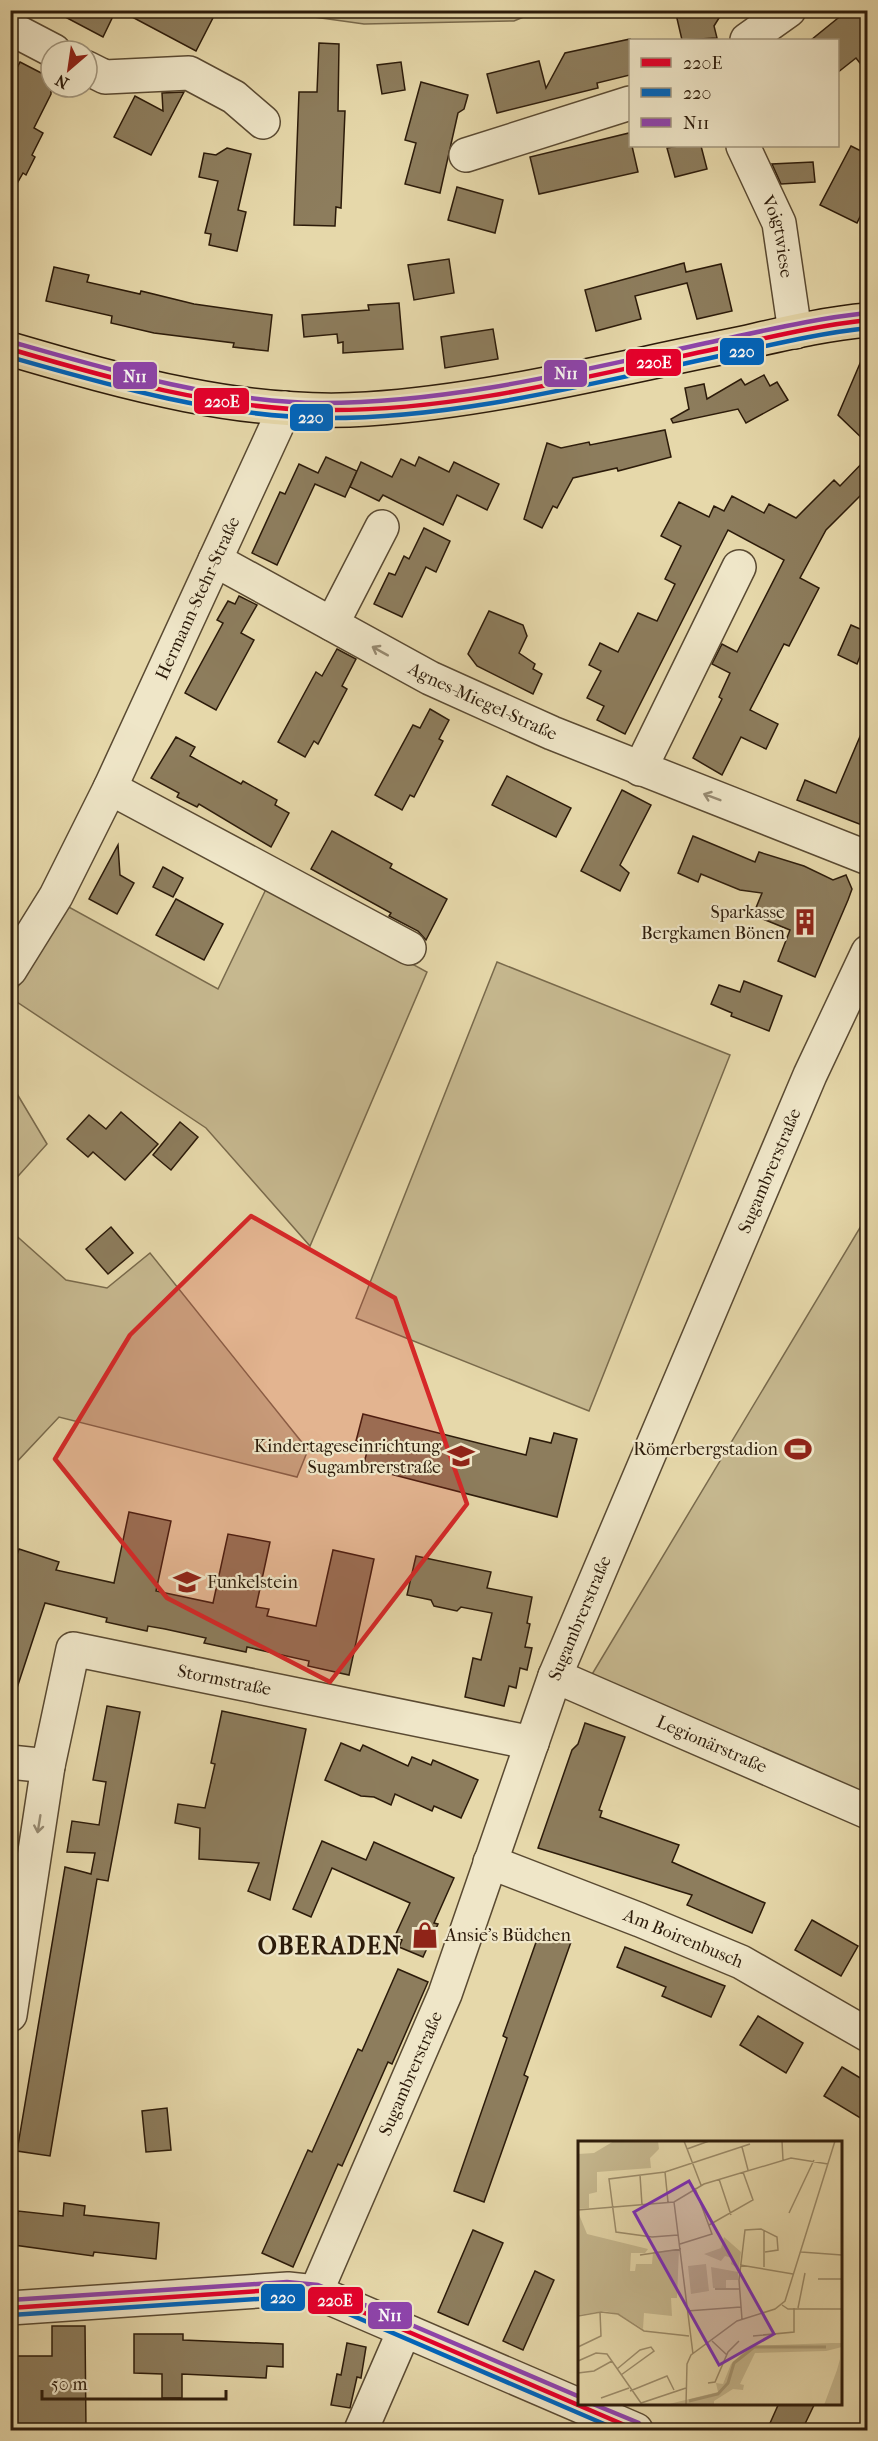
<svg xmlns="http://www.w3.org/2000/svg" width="878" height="2441" viewBox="0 0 878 2441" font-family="'IM FELL French Canon',serif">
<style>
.green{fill:#c6b88f;stroke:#796a4c;stroke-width:1.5}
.building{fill:#8d7d5d;stroke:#2c1b0a;stroke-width:1.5}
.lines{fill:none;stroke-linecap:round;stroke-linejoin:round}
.minor-casing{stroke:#5a4a32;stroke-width:36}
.major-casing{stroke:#2c1b0a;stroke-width:36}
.minor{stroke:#efe6c8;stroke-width:33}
.major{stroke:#e6d8aa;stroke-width:33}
.bus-1-casing{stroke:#efe6c8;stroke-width:9}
.bus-2-casing{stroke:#efe6c8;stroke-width:9}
.bus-3-casing{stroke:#efe6c8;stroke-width:9}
.bus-1{stroke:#e4002b;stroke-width:4.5}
.bus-2{stroke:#0065bd;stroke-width:4.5}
.bus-3{stroke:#8e44ad;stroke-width:4.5}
.oneway{stroke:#978b72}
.marked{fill:#d62828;fill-opacity:0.2;stroke:#d62828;stroke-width:4.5;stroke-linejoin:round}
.labels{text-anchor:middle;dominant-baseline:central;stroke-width:4.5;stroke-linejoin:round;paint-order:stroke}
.street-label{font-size:18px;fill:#2c1b0a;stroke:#efe6c8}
.poi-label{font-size:18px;fill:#2c1b0a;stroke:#efe6c8;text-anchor:end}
.district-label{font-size:24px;font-weight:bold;letter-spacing:1.5px;fill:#2c1b0a;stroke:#efe6c8}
.inset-river{fill:none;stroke:#a79874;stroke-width:3}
.inset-road{fill:none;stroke:#9c8c6a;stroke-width:1.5}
.view{fill:#7b2cbf;fill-opacity:0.15;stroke:#7b2cbf;stroke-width:3}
.inset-edge{fill:none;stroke:#2c1b0a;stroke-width:3}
.line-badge{stroke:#efe6c8;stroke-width:2}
.badge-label{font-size:16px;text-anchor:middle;font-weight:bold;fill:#fff}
</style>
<rect width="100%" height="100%" fill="#e6d8aa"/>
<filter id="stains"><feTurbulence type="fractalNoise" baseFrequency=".00333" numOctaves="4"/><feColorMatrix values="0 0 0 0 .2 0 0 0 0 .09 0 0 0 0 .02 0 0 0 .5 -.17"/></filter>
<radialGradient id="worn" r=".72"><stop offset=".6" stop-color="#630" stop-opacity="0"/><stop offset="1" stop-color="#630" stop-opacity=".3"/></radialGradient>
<g class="green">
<polygon points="299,11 538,11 514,21 364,24 307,16"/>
<polygon points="268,885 427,972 310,1246 206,1128 11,998 67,906 218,989"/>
<polygon points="497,962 730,1055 589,1411 356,1318"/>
<polygon points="10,1082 47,1144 11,1184 10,1184"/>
<polygon points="867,1216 867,1797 588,1681"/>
<polygon points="11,1231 66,1280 107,1288 150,1253 308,1450 297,1477 59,1417 11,1468"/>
</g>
<g class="building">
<polygon points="52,10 116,10 103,37"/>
<polygon points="119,10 217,10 196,51"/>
<polygon points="675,10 724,10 714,26 717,38 682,40"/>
<polygon points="848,10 867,10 867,72 856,58 837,73 837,40 811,40"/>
<polygon points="630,39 630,75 597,83 598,88 497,113 487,74 539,61 546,88 565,53"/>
<polygon points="319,43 339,44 338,111 345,111 341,208 336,207 335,226 294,225 299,92 317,92"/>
<polygon points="20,62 51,78 51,94 34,128 43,133 32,155 35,157 26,175 23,173 10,196 10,82"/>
<polygon points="401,62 405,90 382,94 377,65"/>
<polygon points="421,82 468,95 464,109 458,113 440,193 405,184 416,143 405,140"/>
<polygon points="184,92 151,155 114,137 135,96 163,111 162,93"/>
<polygon points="629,133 638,172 539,194 530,157"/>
<polygon points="678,146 701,146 707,169 675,177 667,148"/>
<polygon points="851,146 867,154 867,202 857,223 820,205"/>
<polygon points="227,148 251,154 238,210 246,212 237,251 209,245 211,234 205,233 218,181 199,177 204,153 216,155"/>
<polygon points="813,162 815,182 781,184 772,164"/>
<polygon points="457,187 503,200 495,233 448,220"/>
<polygon points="449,259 454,293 414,300 408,265"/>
<polygon points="684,263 686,272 721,264 732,311 697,319 687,283 635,296 641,319 596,331 585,290"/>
<polygon points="54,267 89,275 87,282 140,294 141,291 194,304 272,315 268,351 233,347 234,343 154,333 111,323 112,316 46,301"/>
<polygon points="399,303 403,349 343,353 343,342 338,343 337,334 304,337 302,315 369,310 368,305"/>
<polygon points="493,329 498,359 445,368 441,337"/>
<polygon points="867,347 867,443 838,415"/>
<polygon points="764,375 770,386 777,382 788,400 746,423 738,409 673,423 671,419 689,409 685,388 704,384 707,399 741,379 745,385"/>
<polygon points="665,430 671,457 618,471 617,468 573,478 557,508 553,506 542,528 524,519 547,443 561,448 589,442 590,445"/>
<polygon points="326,457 357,471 345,497 315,484 277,565 252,553 280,492 285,494 299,464 318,473"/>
<polygon points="419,457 449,472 454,462 499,484 487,510 457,495 443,525 383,495 379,501 350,487 361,462 392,477 401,459 415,466"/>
<polygon points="867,458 867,489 826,530 800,578 819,588 789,646 784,644 750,710 778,724 766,749 741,737 722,775 693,758 722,699 719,697 730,673 712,664 722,644 737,652 784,560 728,530 625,734 597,720 604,706 587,698 601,671 589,665 600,643 618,652 638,613 657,621 675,584 665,579 681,546 661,536 679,502 709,517 714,506 724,511 732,496 764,513 769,504 796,518 834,480 840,486"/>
<polygon points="424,528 450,541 436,572 426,567 402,617 374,604 389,573 395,575 404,556 409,559"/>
<polygon points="239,596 257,605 241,633 254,640 216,710 185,693 223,623 217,620 228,601 235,604"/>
<polygon points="489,611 523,625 527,636 519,653 535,664 533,669 542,674 533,694 477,666 468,654"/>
<polygon points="851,625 867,632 867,639 857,664 838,655"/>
<polygon points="337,649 356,659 342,686 347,689 318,744 314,741 305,757 278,742 316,672 322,676"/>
<polygon points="430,709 449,720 439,739 443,741 414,797 410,795 402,810 375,795 413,725 420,728"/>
<polygon points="867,720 867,812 862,825 797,800 805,780 836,793"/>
<polygon points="176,737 195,747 190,756 241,784 243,781 277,800 275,805 289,813 271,847 199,804 197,807 177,797 179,793 151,778"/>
<polygon points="507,776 571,808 556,837 492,805"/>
<polygon points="622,790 651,805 620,865 629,873 620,891 581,871"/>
<polygon points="332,831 392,864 390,868 447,899 426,940 418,931 389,916 391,913 311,869"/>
<polygon points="693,836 755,862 759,852 804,866 833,880 846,875 852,889 848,900 815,977 778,961 790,930 753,915 762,893 740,890 701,874 698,882 678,873"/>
<polygon points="118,845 120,875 134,883 117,914 89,899"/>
<polygon points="163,867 183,878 173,897 153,887"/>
<polygon points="176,899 223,924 204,960 156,935"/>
<polygon points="744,981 782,996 769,1031 731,1016 732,1013 711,1004 719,985 740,992"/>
<polygon points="121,1112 158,1144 125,1180 93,1152 88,1157 67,1139 89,1115 106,1129"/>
<polygon points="180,1122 198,1137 171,1170 153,1155"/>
<polygon points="111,1227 133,1253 108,1274 86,1249"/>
<polygon points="363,1414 526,1455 530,1438 551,1443 554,1433 577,1439 557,1517 363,1467 369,1444 356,1441"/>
<polygon points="129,1512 171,1521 156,1591 213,1603 228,1534 270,1542 256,1607 269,1609 267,1616 316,1626 333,1550 374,1559 349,1675 308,1666 309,1661 273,1653 247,1647 246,1652 204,1643 206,1638 165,1629 148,1626 147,1631 106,1622 107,1618 45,1603 14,1697 10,1697 10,1575 19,1549 59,1562 56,1570 114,1583"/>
<polygon points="416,1556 491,1572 487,1588 532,1597 527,1623 530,1624 525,1647 532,1648 527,1670 520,1668 516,1688 509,1686 504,1706 465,1697 473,1658 481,1660 492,1613 461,1607 457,1611 434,1606 431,1600 407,1595"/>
<polygon points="107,1706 140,1712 108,1881 97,1879 50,2156 17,2151 65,1867 91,1874 95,1853 67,1852 72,1821 99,1825 106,1782 93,1780"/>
<polygon points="222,1711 306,1729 270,1900 248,1891 259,1863 199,1859 200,1828 175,1823 178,1804 205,1808 215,1764 211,1763"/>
<polygon points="585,1723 625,1737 599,1810 602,1811 600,1817 679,1845 672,1862 765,1903 752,1933 687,1905 692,1895 538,1848 572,1750 578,1744"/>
<polygon points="341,1743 360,1751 363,1745 408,1766 412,1757 431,1765 433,1760 478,1780 461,1818 434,1806 432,1811 395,1794 391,1805 374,1797 361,1796 325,1780"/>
<polygon points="322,1841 366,1860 374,1842 454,1878 434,1923 438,1924 423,1957 399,1947 402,1940 395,1936 410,1903 332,1868 311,1917 293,1909"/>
<polygon points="812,1920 858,1946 841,1976 795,1950"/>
<polygon points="540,1931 571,1942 524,2075 528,2077 484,2202 454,2191 507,2038 503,2036"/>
<polygon points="625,1947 725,1986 711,2017 662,1996 666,1987 617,1967"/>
<polygon points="398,1969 428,1982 392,2064 388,2062 342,2166 338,2164 293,2267 262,2253 308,2150 312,2152 358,2049 362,2051"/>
<polygon points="758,2016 803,2043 786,2073 740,2045"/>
<polygon points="842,2067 867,2082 867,2122 824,2096"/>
<polygon points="167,2108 171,2150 146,2152 142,2111"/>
<polygon points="64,2203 85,2206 84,2215 159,2223 156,2259 94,2252 93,2256 14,2245 18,2211 63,2216"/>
<polygon points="473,2230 503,2243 468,2325 438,2312"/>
<polygon points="535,2271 554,2280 523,2350 503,2341"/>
<polygon points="52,2326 85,2326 86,2430 10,2430 10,2356 52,2356"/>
<polygon points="134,2334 183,2334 183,2340 283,2344 283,2367 267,2366 266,2378 182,2374 182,2398 162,2398 162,2374 134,2373"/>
<polygon points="347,2343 366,2347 361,2378 357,2377 350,2408 331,2405 337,2374 341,2375"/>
<polygon points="779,2403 815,2403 802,2430 767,2430"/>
</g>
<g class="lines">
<defs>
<g id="minor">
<polyline points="10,28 54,51"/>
<polyline points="747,40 789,10"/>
<polyline points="87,68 105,77 189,73 234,97 263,122"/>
<path id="s1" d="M743 146 779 223 795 332"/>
<polyline points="466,155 630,103"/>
<path id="s2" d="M215 560 430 678 552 733 868 858"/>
<polyline points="332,624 382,527"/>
<polyline points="640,769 739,567"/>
<polyline points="110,788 409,948"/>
<path id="s3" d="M10 970 56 896 110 788 285 408"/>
<path id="s4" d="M555 1676 868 1812"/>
<polyline points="10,1762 48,1766"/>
<path id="s5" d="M490 1862 640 1920 741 1962 868 2035"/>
<path id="s6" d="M10 2015 48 1766 73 1649 532 1743"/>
<path id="s7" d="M316 2292 445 1994 555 1676 810 1075 868 952"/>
<polyline points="10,2308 288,2289 316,2292 636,2430"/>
<polyline points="361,2430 404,2331"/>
</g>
<path id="major" d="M10 349C126 383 245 417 367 409 489 401 609 370 729 346 775 336 821 324 868 320"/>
</defs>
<use href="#minor" class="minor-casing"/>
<use href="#major" class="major-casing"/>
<use href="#minor" class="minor"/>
<use href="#major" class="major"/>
<defs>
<g id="bus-1">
<path d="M10 349C112 379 215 409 322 410 458 412 596 374 729 346 775 336 821 325 868 320"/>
<polyline points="10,2308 288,2289 316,2292 636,2430"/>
</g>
<g id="bus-2">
<path d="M10 357C112 386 215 416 322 418 459 419 596 382 729 354 775 344 821 333 868 328"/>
<polyline points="11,2315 288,2297 314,2299 618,2430"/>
</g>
<g id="bus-3">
<path d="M12 342C113 371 217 402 322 403 458 403 593 367 725 339 772 329 819 318 867 313"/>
<polyline points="10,2300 287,2282 318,2285 580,2397"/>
<polyline points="593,2404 639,2423"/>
</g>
</defs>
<use href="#bus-1" class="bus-1-casing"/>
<use href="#bus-2" class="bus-2-casing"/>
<use href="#bus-3" class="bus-3-casing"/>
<use href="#bus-1" class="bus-1"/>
<use href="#bus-2" class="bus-2"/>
<use href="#bus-3" class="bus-3"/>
</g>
<defs><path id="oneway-shaft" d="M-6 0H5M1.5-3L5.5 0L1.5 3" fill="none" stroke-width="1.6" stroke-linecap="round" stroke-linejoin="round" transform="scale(1.5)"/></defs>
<g class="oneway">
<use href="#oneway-shaft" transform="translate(380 651) rotate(-151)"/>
<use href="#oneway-shaft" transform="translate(712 797) rotate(-159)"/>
<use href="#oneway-shaft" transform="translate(39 1824) rotate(99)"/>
</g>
<path class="marked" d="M251 1216 395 1298 467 1504 330 1682 167 1598 55 1459 130 1335Z"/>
<defs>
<symbol id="building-bare" viewBox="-9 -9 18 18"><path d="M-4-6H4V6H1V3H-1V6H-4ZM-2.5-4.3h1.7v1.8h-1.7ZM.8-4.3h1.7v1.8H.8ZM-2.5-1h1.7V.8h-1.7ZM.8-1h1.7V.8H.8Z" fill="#8f2418" stroke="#efe6c8" stroke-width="2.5" paint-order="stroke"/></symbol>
<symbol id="stadium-bare" viewBox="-9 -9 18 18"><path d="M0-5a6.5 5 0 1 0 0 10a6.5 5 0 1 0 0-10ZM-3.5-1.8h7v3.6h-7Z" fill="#8f2418" stroke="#efe6c8" stroke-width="2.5" paint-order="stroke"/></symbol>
<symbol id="school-bare" viewBox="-9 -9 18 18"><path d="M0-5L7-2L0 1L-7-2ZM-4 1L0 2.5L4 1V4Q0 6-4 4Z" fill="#8f2418" stroke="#efe6c8" stroke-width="2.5" paint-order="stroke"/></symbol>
<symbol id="shop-bare" viewBox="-9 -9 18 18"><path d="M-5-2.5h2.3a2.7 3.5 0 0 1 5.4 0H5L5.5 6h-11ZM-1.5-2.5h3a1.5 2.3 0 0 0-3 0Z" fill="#8f2418" stroke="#efe6c8" stroke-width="2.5" paint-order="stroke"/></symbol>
</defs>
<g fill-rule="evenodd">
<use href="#building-bare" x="786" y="903" width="38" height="38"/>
<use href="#stadium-bare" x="779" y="1430" width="38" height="38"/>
<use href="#school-bare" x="442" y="1437" width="38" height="38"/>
<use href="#school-bare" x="168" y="1563" width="38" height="38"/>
<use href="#shop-bare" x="406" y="1916" width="38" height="38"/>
</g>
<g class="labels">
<g class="street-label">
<text stroke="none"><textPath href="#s1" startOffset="98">Voigtwiese</textPath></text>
<text stroke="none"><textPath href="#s3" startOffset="417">Hermann-Stehr-Straße</textPath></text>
<text stroke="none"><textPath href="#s2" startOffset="303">Agnes-Miegel-Straße</textPath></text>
<text stroke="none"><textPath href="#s7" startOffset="1210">Sugambrerstraße</textPath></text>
<text stroke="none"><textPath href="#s7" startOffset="724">Sugambrerstraße</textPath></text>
<text stroke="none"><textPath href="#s6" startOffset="526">Stormstraße</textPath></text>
<text stroke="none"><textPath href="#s4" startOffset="171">Legionärstraße</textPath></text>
<text stroke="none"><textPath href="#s5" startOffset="208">Am Boirenbusch</textPath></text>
<text stroke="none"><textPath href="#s7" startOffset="238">Sugambrerstraße</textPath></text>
</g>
<g class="poi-label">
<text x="785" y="912">Sparkasse<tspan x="785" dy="21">Bergkamen Bönen</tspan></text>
<text x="441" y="1446">Kindertageseinrichtung<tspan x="441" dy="21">Sugambrerstraße</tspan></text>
<text x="778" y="1449">Römerbergstadion</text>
<text x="207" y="1582" text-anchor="start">Funkelstein</text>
<text x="445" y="1935" text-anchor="start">Ansie's Büdchen</text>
</g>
<g class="district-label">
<text x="330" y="1946">OBERADEN</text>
</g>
</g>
<g transform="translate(578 2141)">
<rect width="264" height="264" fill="#e6d8aa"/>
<path d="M36 0H80L81 8 72 17 73 27 19 31V51L11 53V67L0 68V13L16 12ZM0 71 9 93 70 108 67 112H53L52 130H57L58 123H74L75 111 101 108 99 157H93L94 175 66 172 65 188 41 173 26 170 0 174ZM146 96 163 111 161 128 153 123 154 117 147 115 143 120 126 113 143 107ZM128 123 131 150 113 153 110 125ZM133 126 160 131V139H148V147H135ZM254 202H264V206L248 210 177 212 162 243 166 244 165 249 155 248 136 260V264H87L140 251 138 242 145 243 153 223 172 205ZM262 218 264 264H246L259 229Z" fill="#c6b88f"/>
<path class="inset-river" d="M170 211 176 206H248M111 260 140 253 150 242 156 222 170 211"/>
<path class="inset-road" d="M106 0 123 44M204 0 205 19M164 6 170 29M109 8 131 0M87 31 90 61M62 34 64 64M141 38 153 74M96 61 115 213M0 69 96 61 126 43 213 17 250 23M211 72 236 19M131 84 175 59 165 31M186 90V126M100 94 74 96 38 91 31 38 87 31 172 3M102 103 134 93 117 47M223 111 264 114M62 114 103 108M162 124 215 133M240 138H264M137 148H162M204 164 210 168H264M220 167 227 132M109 170 163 166M0 175 23 171 40 173 66 190 111 195M164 178 161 139 167 89 183 88 199 96 200 109 187 111M175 195 216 191V167M134 200 149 214M0 206 23 195 22 171M0 220 18 212 29 213 63 262 108 247M39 228 62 209 73 206 76 210 43 234M0 232 16 230 34 220M130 242 137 241 150 211 161 200M52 250 89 235 96 249M23 257 51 247M108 264 109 223 113 214 159 180 197 168 207 160 257 0"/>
<path class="view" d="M111 40 196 193 141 224 56 71Z"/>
<rect width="264" height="264" class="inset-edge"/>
</g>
<g class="line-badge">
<rect x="719" y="337" width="46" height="29" rx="6" fill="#0065bd"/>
<rect x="625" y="348" width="57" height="29" rx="6" fill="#e4002b"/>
<rect x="543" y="359" width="45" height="29" rx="6" fill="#8e44ad"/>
<rect x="112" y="361" width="46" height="29" rx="6" fill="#8e44ad"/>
<rect x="193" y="387" width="57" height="28" rx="6" fill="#e4002b"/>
<rect x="289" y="403" width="45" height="29" rx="6" fill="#0065bd"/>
<rect x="260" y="2283" width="46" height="29" rx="6" fill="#0065bd"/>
<rect x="307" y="2286" width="57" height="29" rx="6" fill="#e4002b"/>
<rect x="367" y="2301" width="46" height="29" rx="6" fill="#8e44ad"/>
</g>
<g class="badge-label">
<text x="742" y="357">220</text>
<text x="654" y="368">220E</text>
<text x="566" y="379">N11</text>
<text x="135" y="382">N11</text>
<text x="222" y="407">220E</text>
<text x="311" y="423">220</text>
<text x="283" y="2303">220</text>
<text x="335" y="2306">220E</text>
<text x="390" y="2321">N11</text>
</g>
<rect width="878" height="2441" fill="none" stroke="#e6d8aa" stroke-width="36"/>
<rect x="12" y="12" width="854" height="2417" fill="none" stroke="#2c1b0a" stroke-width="3"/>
<rect x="18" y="18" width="842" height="2405" fill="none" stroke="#2c1b0a" stroke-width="1.5"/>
<rect x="629" y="39" width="210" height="108" fill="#efe6c8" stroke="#a1957c" stroke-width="1.5"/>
<rect x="641" y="58" width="30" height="9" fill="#e4002b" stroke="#a1957c" stroke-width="1.5"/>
<text x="683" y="69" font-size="18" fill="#2c1b0a">220E</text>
<rect x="641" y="88" width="30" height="9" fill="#0065bd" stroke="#a1957c" stroke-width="1.5"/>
<text x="683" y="99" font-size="18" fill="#2c1b0a">220</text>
<rect x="641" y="118" width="30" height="9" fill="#8e44ad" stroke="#a1957c" stroke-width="1.5"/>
<text x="683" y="129" font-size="18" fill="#2c1b0a">N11</text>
<g transform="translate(69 69) rotate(209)"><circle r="28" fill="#efe6c8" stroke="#a1957c" stroke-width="1.5"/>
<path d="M0-4.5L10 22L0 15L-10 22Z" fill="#8f2418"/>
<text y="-9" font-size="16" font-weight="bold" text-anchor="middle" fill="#2c1b0a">N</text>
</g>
<path d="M42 2390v9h184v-9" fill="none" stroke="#2c1b0a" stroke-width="3"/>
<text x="51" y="2390" font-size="18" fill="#2c1b0a" stroke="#efe6c8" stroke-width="4.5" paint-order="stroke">50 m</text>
<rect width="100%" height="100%" filter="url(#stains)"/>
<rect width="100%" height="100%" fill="url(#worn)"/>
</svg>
